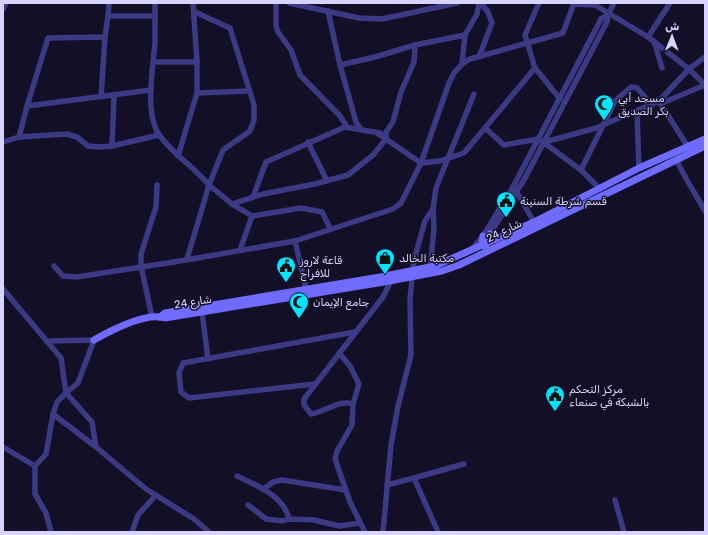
<svg xmlns="http://www.w3.org/2000/svg" width="708" height="535" viewBox="0 0 708 535" font-family="Rubik,'Noto Sans Arabic',sans-serif">
<style>
.lines{fill:none;stroke-linecap:round;stroke-linejoin:round}
.street{stroke:#3d3a85;stroke-width:5.5}
.secondary{stroke:#6f6bff;stroke-width:7}
.labels{text-anchor:middle;dominant-baseline:central;stroke-width:3;stroke-linejoin:round;paint-order:stroke}
.poi-label{font-size:11px;fill:#d9d4ff;stroke:#130f26;text-anchor:start}
.street-label{font-size:11px;fill:#d9d4ff;stroke:#130f26}
</style>
<rect width="100%" height="100%" fill="#130f26"/>
<g class="lines">
<g class="street">
<path d="M155 3C155 16 155 29 155 43 153 67 144 115 160 136 174 155 194 167 209 185L187 259"/>
<polyline points="276,3 276,26 278,32 291,50 300,75 340,116 347,127"/>
<polyline points="289,3 359,18 382,19 457,3"/>
<polyline points="574,4 595,5 648,37 689,69 705,85 660,104"/>
<polyline points="3,9 6,3"/>
<polyline points="328,11 340,65 356,122 361,129"/>
<polyline points="195,12 230,28 254,105 254,120 250,131 223,150 209,185 232,204 263,194 315,184 348,175 373,155 386,139 386,132 393,122 401,92 414,62 415,45"/>
<polyline points="608,15 614,3"/>
<polyline points="108,16 109,3"/>
<polyline points="105,37 108,16 155,16"/>
<polyline points="648,37 670,3"/>
<polyline points="654,41 662,68"/>
<polyline points="479,57 492,23 488,12 481,3"/>
<polyline points="154,62 197,62"/>
<polyline points="462,64 470,59 563,33 574,3"/>
<polyline points="340,65 375,57 415,45 465,35"/>
<polyline points="535,68 525,35 539,3"/>
<polyline points="197,93 249,91"/>
<polyline points="101,97 105,37 48,38 27,106 151,90"/>
<polyline points="659,101 689,69 705,57"/>
<polyline points="637,111 639,168"/>
<polyline points="485,128 504,145 539,139 581,170 600,189"/>
<polyline points="377,133 421,163 449,83 454,73 462,64 465,35 477,14 479,3"/>
<polyline points="19,137 27,106"/>
<polyline points="3,142 19,137 67,134 77,137 88,146 99,147 112,146 159,135"/>
<polyline points="308,142 327,181"/>
<polyline points="545,142 596,128 659,101 688,147"/>
<polyline points="112,146 114,96"/>
<polyline points="178,156 197,93 197,62 193,3"/>
<path d="M676 159C684 177 695 193 705 211"/>
<polyline points="581,170 615,101 631,87 637,88 652,105"/>
<polyline points="515,189 534,222"/>
<polyline points="253,197 266,162 345,127 380,133"/>
<polyline points="232,204 252,216 301,208 322,212 330,228"/>
<polyline points="295,241 307,293"/>
<polyline points="472,249 483,236 513,187 601,19 608,15 607,22 524,180 488,237"/>
<polyline points="240,250 252,216"/>
<polyline points="54,266 63,276 77,277 180,261 295,241 393,209 401,203 421,163 440,161 464,153 535,68 560,99"/>
<polyline points="430,270 434,228 433,209 436,188 474,94"/>
<polyline points="3,289 61,358 66,393 57,402 53,414"/>
<polyline points="202,312 208,359"/>
<polyline points="152,317 141,266 141,254 156,207 157,185"/>
<polyline points="47,341 94,340 78,383 66,393 92,422 96,447 146,489 194,519 209,532"/>
<polyline points="339,353 350,366 359,384 353,404"/>
<polyline points="315,384 189,398 181,392 179,373 183,363 355,332"/>
<polyline points="3,447 35,466"/>
<path d="M237 476C256 485 284 496 289 519"/>
<polyline points="414,478 464,464"/>
<polyline points="387,485 414,478 438,532"/>
<polyline points="264,489 273,482 282,480 346,490"/>
<polyline points="615,500 624,532"/>
<polyline points="248,505 266,519 283,521 289,519 314,520 339,526 360,523"/>
<polyline points="51,532 46,513 35,494 35,466 46,454 53,414 96,447"/>
<polyline points="132,532 138,515 156,495"/>
<path d="M365 532 350 502 335 459 337 451 352 425 353 404C340 399 325 412 311 414L304 405V399L383 297 392 279"/>
<polyline points="383,532 391,445 398,406 411,355 410,299 414,260 425,221 433,209"/>
</g>
<g class="secondary">
<polyline points="490,234 488,238 491,241"/>
<polyline points="483,236 482,245 486,247"/>
<polyline points="160,317 165,313 380,277 435,266 534,222 639,168 705,139"/>
<path d="M94 340C110 331 146 312 165 318L384 282 442 271 459 265 705 146"/>
</g>
</g>
<defs>
<symbol id="mosque-pin" viewBox="-11 -11 22 30"><path d="M0 17L-7.5 6A9.5 9.5 0 1 1 7.5 6Z" fill="#00e5ff" stroke="#130f26"/><path d="M3.5-4.9A6 6 0 1 0 3.5 4.9A5 5 0 1 1 3.5-4.9Z" fill="#111"/></symbol>
<symbol id="civic-pin" viewBox="-11 -11 22 30"><path d="M0 17L-7.5 6A9.5 9.5 0 1 1 7.5 6Z" fill="#00e5ff" stroke="#130f26"/><path d="M-.6-6.5H3V-4.5H.6V-3L4-1V1h2V6H-6V1h2V-1L-.6-3ZM-1.2 2.5V6h2.4V2.5Z" fill="#111"/></symbol>
<symbol id="shop-pin" viewBox="-11 -11 22 30"><path d="M0 17L-7.5 6A9.5 9.5 0 1 1 7.5 6Z" fill="#00e5ff" stroke="#130f26"/><path d="M-5-2.5h2.3a2.7 3.5 0 0 1 5.4 0H5L5.5 6h-11ZM-1.5-2.5h3a1.5 2.3 0 0 0-3 0Z" fill="#111"/></symbol>
</defs>
<g fill-rule="evenodd">
<use href="#mosque-pin" x="593" y="93" width="22" height="30"/>
<use href="#civic-pin" x="495" y="190" width="22" height="30"/>
<use href="#shop-pin" x="374" y="247" width="22" height="30"/>
<use href="#civic-pin" x="275" y="255" width="22" height="30"/>
<use href="#mosque-pin" x="288" y="291" width="22" height="30"/>
<use href="#civic-pin" x="544" y="384" width="22" height="30"/>
</g>
<g class="labels">
<g class="poi-label">
<text x="618" y="98">مسجد أبي<tspan x="618" dy="13">بكر الصديق</tspan></text>
<text x="520" y="201">قسم شرطة السنينة</text>
<text x="399" y="258">مكتبة الخالد</text>
<text x="300" y="260">قاعة لاروز<tspan x="300" dy="13">للافراح</tspan></text>
<text x="313" y="302">جامع الإيمان</text>
<text x="569" y="389">مركز التحكم<tspan x="569" dy="13">بالشبكة في صنعاء</tspan></text>
</g>
<g class="street-label">
<text transform="translate(504 231) rotate(-26)">شارع 24</text>
<text transform="translate(193 302) rotate(-9)">شارع 24</text>
</g>
</g>
<rect width="708" height="535" fill="none" stroke="#d9d4ff" stroke-width="8"/>
<g transform="translate(672 36) rotate(1)" stroke="#130f26" stroke-width="3" paint-order="stroke">
<path d="M0-3L7 15L0 10L-7 15Z" fill="#d9d4ff"/>
<text y="-6" font-size="11" font-weight="bold" text-anchor="middle" fill="#d9d4ff">ش</text>
</g>
</svg>
